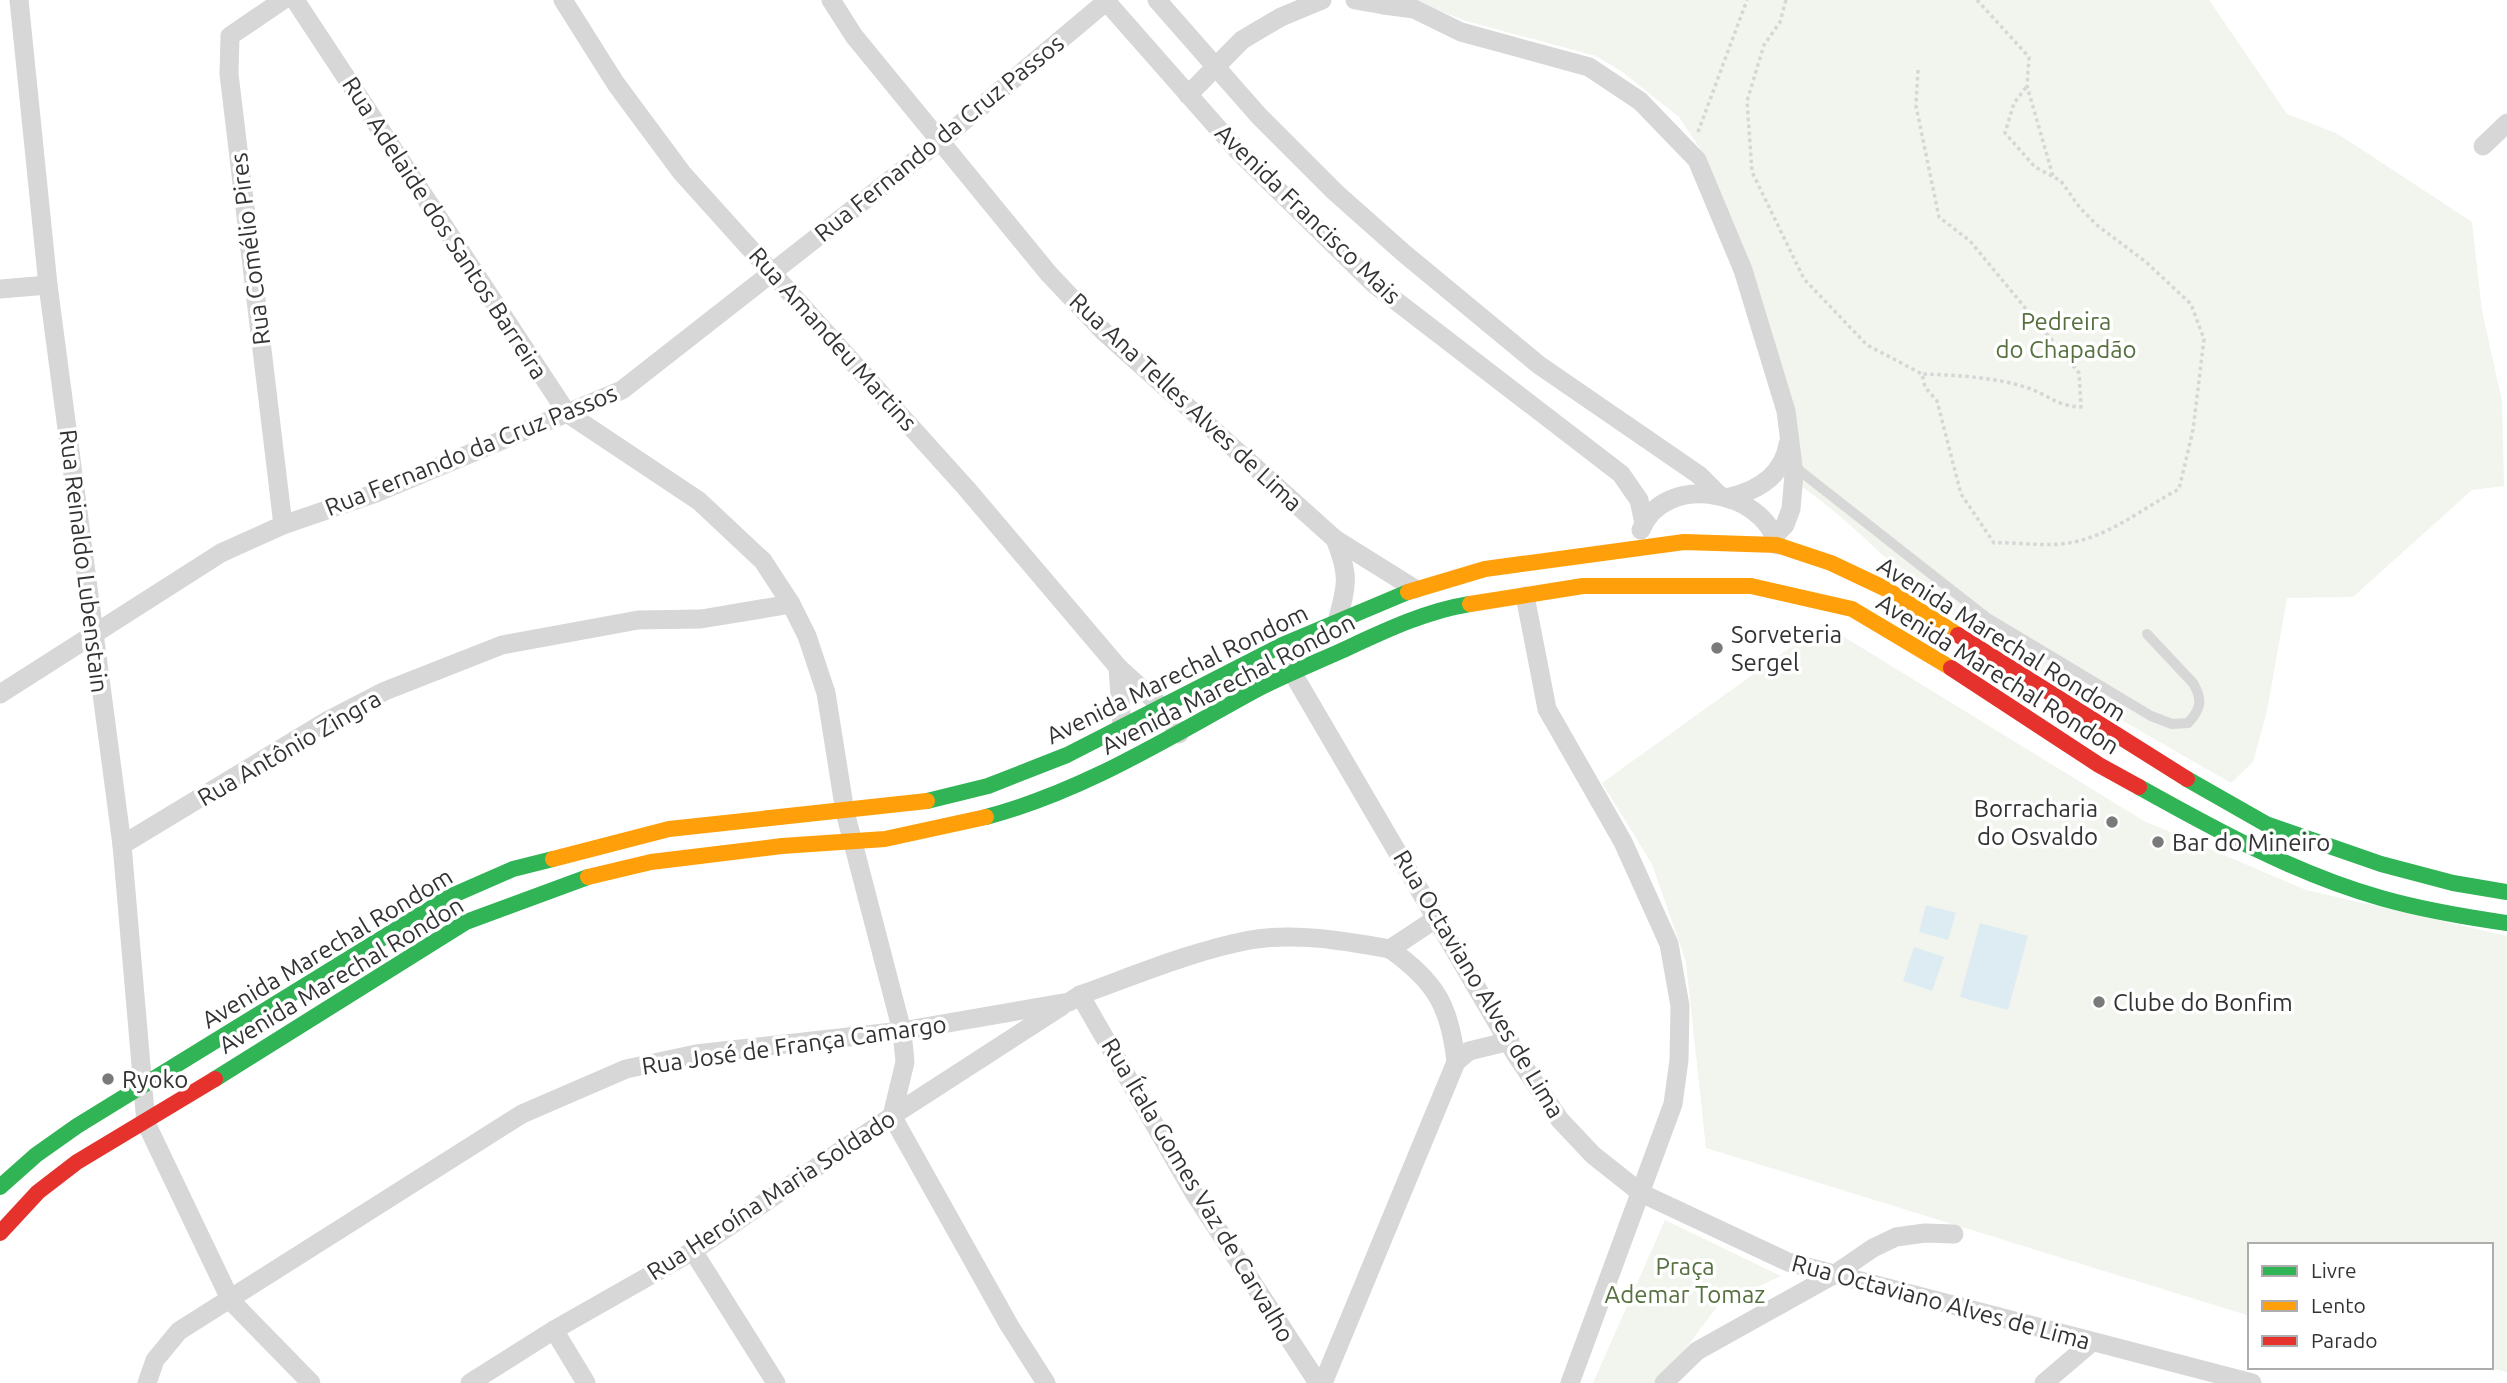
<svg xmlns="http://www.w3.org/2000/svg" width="2507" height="1383" viewBox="0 0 2507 1383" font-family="Ubuntu,sans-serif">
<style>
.green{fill:#f1f5ed}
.water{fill:#ddebf3}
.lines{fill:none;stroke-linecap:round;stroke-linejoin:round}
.path{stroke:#d6d6d6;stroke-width:3.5;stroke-dasharray:3.5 3.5;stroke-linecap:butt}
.lane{stroke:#d7d7d7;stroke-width:10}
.street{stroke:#d7d7d7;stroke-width:19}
.fast{stroke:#30b455;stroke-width:16}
.slow{stroke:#ff9f0a;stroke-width:16}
.jam{stroke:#e5322d;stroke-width:16}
.poi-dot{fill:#7a7a7a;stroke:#fff;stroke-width:2.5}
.labels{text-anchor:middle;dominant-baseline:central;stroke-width:7;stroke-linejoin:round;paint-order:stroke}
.street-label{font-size:24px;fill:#333;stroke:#fff}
.park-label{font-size:24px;fill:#56703f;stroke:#fff}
.poi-label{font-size:24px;fill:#333;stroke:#fff;text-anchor:start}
</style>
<rect width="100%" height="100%" fill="#fff"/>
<g class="green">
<path d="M1412 0H2209L2287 114 2338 134 2472 222 2482 311 2502 401 2504 486 2472 490 2353 597 2287 598 2267 711 2253 762 2231 783C2139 730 2045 678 1957 618 1901 579 1858 525 1802 487L1729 219 1708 161 1679 117 1621 71 1596 56 1466 21Z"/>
<polygon points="1823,624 2144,821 2306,890 2507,936 2507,1372 2486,1367 2491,1367 2491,1245 2250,1245 2250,1316 1706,1148 1686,962 1652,864 1602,783"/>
<polygon points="1665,1220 1781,1276 1719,1304 1660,1383 1593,1383"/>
</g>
<g class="water">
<polygon points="1926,905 1956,913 1948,940 1919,932"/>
<polygon points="1980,923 2028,936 2008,1010 1960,997"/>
<polygon points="1914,947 1944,957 1932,991 1903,981"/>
</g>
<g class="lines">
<g class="path">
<path d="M1786 0 1780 22 1764 45 1747 101 1752 172 1804 279 1867 345 1922 374 1925 387 1937 401 1961 494 1994 543C2017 542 2038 546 2060 544 2104 541 2141 509 2179 489L2193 430 2204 339 2191 304 2146 262 2098 226 2080 208 2061 181 2035 167 2005 133 2014 103 2027 86"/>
<polyline points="1977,0 2029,57 2027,86 2053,176"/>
<path d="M1918 70 1916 106 1939 217 1970 241 2079 373 2081 407C2055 406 2048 394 2025 387 1993 377 1955 375 1922 374"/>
<polyline points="1698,132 1747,0"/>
</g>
<path class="lane" d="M1795 467 1986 617 2151 716 2172 724 2188 723C2201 709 2203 700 2193 683L2147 634"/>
<g class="street">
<polyline points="19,0 48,285 122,845 146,1123 231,1301 311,1383"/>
<polyline points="283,0 230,36 229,74 283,525"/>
<polyline points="295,0 567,413 699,501 763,561 791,604 807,636 826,693 845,812 902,1031 905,1062 892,1116 1009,1325 1046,1383"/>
<polyline points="563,0 616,84 682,173 966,488 1118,667 1163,708 1179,734"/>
<polyline points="831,0 854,36 940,141 1049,274 1104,332 1335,539 1415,589"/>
<polyline points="1105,0 1238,151 1374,284 1621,474 1639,500 1644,523"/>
<polyline points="1157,0 1259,116 1335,192 1406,255 1539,365 1699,475 1719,495"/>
<polyline points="1355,0 1384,5"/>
<polyline points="1383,0 1384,5 1414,9 1461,32 1589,67 1640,101 1697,160 1743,270 1786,411 1794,474 1791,509 1785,525 1775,535"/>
<polyline points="1188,95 1242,40 1281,17 1322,0"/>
<polyline points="2483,146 2507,123"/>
<polyline points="0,289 48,285"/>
<path d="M1730 497C1759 490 1783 475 1788 444"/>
<path d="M1641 530C1663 472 1764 489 1777 545"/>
<path d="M1335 539C1350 576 1347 585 1337 622"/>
<polyline points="1525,596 1547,709 1623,842 1669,944 1680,1006 1679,1060 1673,1104 1570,1383"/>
<polyline points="1118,667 1122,728"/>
<polyline points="1292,672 1516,1055 1560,1120 1593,1155 1641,1193 1788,1262 2252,1383"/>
<polyline points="0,694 221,553 283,525 376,493 622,390 940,141 1108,0"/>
<polyline points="122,845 327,721 385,691 502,645 638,620 701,619 791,604"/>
<path d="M1390 949C1436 982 1450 1006 1456 1062"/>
<polyline points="1080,995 1194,1193 1318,1383"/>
<polyline points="693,1251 776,1383"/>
<polyline points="554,1330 586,1383"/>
<path d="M147 1383 155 1360 179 1331 522 1114 626 1069 696 1054 902 1031 1069 1002 1080 995C1136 975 1192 951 1250 940 1296 932 1345 941 1390 949L1437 918"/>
<polyline points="470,1383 554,1330 693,1251 892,1116 1062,1006"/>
<polyline points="1323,1383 1456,1062 1469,1051 1510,1041"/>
<polyline points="1664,1383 1697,1351 1835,1274 1873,1248 1896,1237 1925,1233 1954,1234"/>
<polyline points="2044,1383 2092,1342"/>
</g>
<g class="fast">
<polyline points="2187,779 2266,824 2381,864 2453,883 2507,892"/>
<path d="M2139 787C2216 830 2296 874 2381 898 2423 910 2465 917 2507 923"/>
<polyline points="927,801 988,786 1067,755 1282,645 1408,592"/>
<path d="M986 817C1084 791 1166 739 1254 691 1282 676 1312 664 1341 651 1382 632 1425 611 1470 604"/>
<polyline points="215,1079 466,922 588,877"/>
<polyline points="0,1187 36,1155 77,1126 449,897 513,869 553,859"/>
</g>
<g class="slow">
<polyline points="1408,592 1485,569 1684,542 1777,545 1831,563 1886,589 1958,635"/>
<polyline points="1470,604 1583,586 1751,586 1852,609 1951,668"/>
<polyline points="553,859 669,829 927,801"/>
<polyline points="588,877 651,862 782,846 885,839 986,817"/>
</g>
<g class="jam">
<polyline points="1958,635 2187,779"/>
<polyline points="1951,668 2099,765 2139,787"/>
<polyline points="0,1233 38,1192 77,1162 215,1079"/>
</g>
</g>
<g class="poi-dot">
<circle cx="1717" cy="648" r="7"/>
<circle cx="2112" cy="822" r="7"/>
<circle cx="2158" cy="842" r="7"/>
<circle cx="2099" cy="1002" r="7"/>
<circle cx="108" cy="1079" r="7"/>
</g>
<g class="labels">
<g class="street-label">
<text transform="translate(939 138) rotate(-39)">Rua Fernando da Cruz Passos</text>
<text transform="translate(1308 214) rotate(44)">Avenida Francisco Mais</text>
<text transform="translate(445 228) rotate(57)">Rua Adelaide dos Santos Barreira</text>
<text transform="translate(250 249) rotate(-97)">Rua Comélio Pires</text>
<text transform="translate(833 339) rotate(48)">Rua Amandeu Martins</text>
<text transform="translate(1186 402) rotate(43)">Rua Ana Telles Alves de Lima</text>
<text transform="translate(471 450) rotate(-22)">Rua Fernando da Cruz Passos</text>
<text transform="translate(84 561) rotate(83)">Rua Reinaldo Lubenstain</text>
<text transform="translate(2002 639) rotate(32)">Avenida Marechal Rondom</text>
<text transform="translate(1177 674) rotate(-26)">Avenida Marechal Rondom</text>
<text transform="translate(1998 674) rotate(32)">Avenida Marechal Rondon</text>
<text transform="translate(1228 684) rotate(-27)">Avenida Marechal Rondon</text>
<text transform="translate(289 748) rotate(-30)">Rua Antônio Zingra</text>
<text transform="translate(327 948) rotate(-31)">Avenida Marechal Rondom</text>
<text transform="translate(341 975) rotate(-31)">Avenida Marechal Rondon</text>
<text transform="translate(1479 984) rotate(59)">Rua Octaviano Alves de Lima</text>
<text transform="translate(794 1045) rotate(-8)">Rua José de França Camargo</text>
<text transform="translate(1198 1190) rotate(59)">Rua Ítala Gomes Vaz de Carvalho</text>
<text transform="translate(771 1195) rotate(-33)">Rua Heroína Maria Soldado</text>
<text transform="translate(1941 1302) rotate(15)">Rua Octaviano Alves de Lima</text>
</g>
<g class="park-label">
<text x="2066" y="321">Pedreira<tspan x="2066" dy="28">do Chapadão</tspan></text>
<text x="1685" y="1266">Praça<tspan x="1685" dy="28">Ademar Tomaz</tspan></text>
</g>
<g class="poi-label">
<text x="1731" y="634">Sorveteria<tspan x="1731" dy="28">Sergel</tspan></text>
<text x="2098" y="808" text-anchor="end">Borracharia<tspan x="2098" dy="28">do Osvaldo</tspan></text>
<text x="2172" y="842">Bar do Mineiro</text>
<text x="2113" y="1002">Clube do Bonfim</text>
<text x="122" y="1079">Ryoko</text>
</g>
</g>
<rect x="2248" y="1243" width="245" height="126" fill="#ffffff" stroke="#adadad" stroke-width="2"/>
<rect x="2262" y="1266" width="35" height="10" fill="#30b455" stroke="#adadad" stroke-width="2"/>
<text x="2311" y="1278" font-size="21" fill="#333333">Livre</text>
<rect x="2262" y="1301" width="35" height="10" fill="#ff9f0a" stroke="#adadad" stroke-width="2"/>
<text x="2311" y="1313" font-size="21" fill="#333333">Lento</text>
<rect x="2262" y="1336" width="35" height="10" fill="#e5322d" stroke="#adadad" stroke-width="2"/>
<text x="2311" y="1348" font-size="21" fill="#333333">Parado</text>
</svg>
